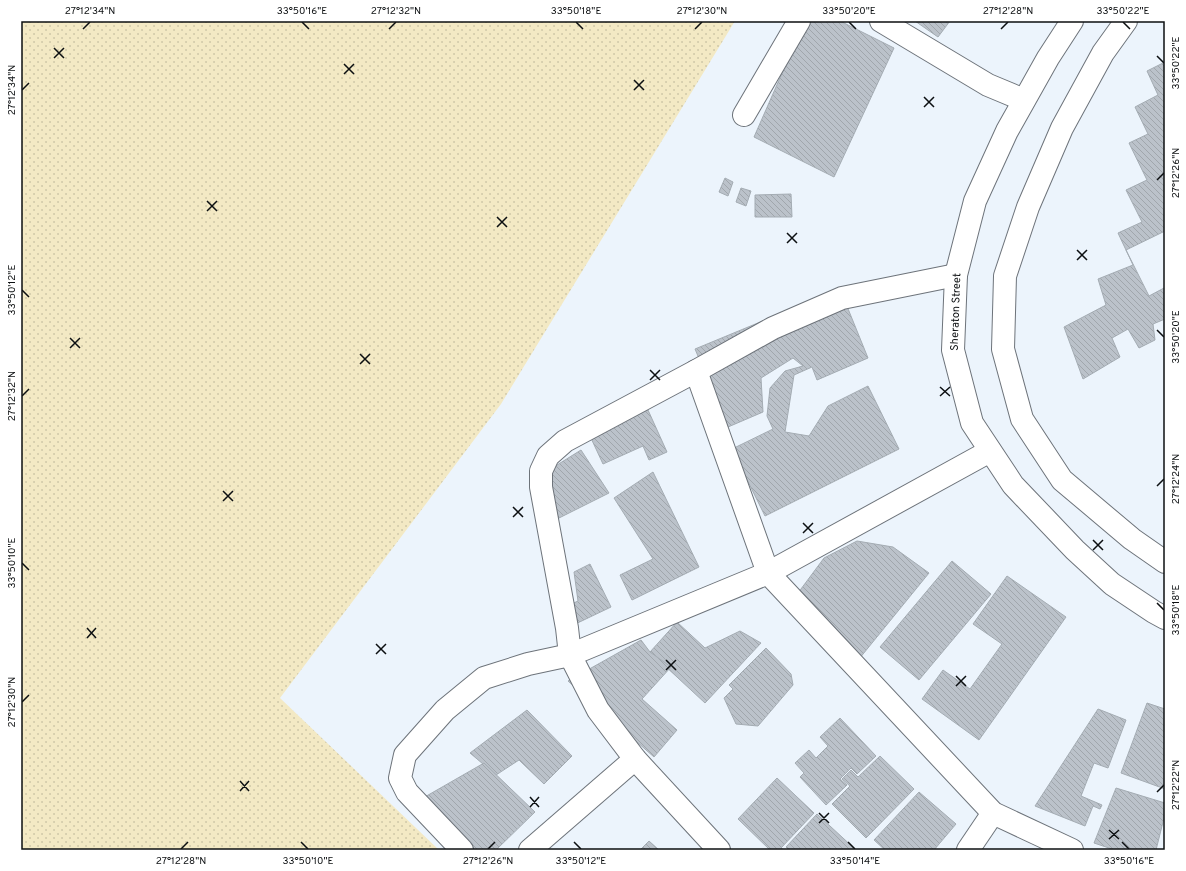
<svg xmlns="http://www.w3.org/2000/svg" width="1186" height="871" viewBox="0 0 1186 871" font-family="Overpass,sans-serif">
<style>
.sand{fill:url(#sand-dots)}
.building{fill:url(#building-back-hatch);stroke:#a4acb3}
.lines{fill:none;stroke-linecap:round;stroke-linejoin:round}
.street-casing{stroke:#6d737a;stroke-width:24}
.secondary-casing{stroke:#6d737a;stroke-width:24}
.street{stroke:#fff;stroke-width:22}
.secondary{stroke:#fff;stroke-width:22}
.ticks{fill:none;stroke:#0c0f11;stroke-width:1.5}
.labels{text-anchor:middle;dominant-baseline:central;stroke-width:4;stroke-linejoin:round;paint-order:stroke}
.street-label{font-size:11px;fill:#0c0f11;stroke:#fff}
.neatline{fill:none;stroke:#0c0f11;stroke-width:1.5}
.ticks-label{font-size:10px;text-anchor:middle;fill:#0c0f11}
</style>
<defs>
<pattern id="sand-dots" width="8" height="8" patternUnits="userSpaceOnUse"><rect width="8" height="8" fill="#f3e9c4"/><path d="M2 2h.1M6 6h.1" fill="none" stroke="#cfc7a7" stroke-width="1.8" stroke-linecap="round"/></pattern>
<pattern id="building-back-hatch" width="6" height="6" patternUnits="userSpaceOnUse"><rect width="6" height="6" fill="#bbc2ca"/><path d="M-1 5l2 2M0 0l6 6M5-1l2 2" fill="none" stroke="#a0a6ac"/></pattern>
</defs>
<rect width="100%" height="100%" fill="#ecf4fc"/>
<polygon class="sand" points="21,21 735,21 501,404 280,698 439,850 21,850"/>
<g class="building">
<polygon points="805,21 840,21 894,48 834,177 754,137"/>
<polygon points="915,21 950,21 938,37"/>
<polygon points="1165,62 1165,231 1126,250 1149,296 1164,288 1165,290 1165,319 1153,324 1155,340 1139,348 1128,329 1112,338 1120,357 1083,379 1064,327 1106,305 1098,279 1133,265 1118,233 1142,222 1126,190 1147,180 1129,143 1148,134 1135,107 1158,95 1147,71"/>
<polygon points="725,178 733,182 728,196 719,192"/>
<polygon points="741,188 751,191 746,206 736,202"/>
<polygon points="791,194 792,217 755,217 755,195"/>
<polygon points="840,289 868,358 817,380 812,367 794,375 785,432 809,436 828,406 868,386 899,449 765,516 732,449 773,429 767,416 770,388 785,371 803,366 793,358 761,378 763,412 728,427 695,349"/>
<polygon points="648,410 667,452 649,460 643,446 603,464 590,436"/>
<polygon points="581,450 609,493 553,521 549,470"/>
<polygon points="653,472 699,567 632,600 620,575 653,559 614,498"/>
<polygon points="857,541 893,547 929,573 859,659 798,593 824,558"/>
<polygon points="952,561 991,594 919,680 880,647"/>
<polygon points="590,564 611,607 567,628 563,608 578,601 574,572"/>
<polygon points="1007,576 1066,617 979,740 922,699 943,670 970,689 1002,644 973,624"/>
<polygon points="677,622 705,648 740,631 761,643 705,703 650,652"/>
<polygon points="641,640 650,652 671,667 642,699 677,730 654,757 568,681"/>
<polygon points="766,648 791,674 793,685 758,726 736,724 724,698 733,689 729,685"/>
<polygon points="1147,703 1165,709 1165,789 1121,773"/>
<polygon points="1098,709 1126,720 1108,768 1094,763 1081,796 1102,805 1100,809 1093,806 1085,826 1035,806"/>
<polygon points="527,710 572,756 544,784 519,760 496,775 470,753"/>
<polygon points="840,718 876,756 857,774 851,768 840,779 847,785 826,805 800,777 804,773 795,763 809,750 816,758 828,746 820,737"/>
<polygon points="880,756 914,789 866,838 832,804 850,786 842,779 851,770 858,777"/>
<polygon points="484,763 535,812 496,850 473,850 423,798"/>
<polygon points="777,778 814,813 781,848 784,850 770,850 738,819"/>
<polygon points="1116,788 1165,803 1165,814 1156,850 1115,850 1094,843"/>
<polygon points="919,792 956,824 934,850 885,850 874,840"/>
<polygon points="817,814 856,850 789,850 786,847"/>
<polygon points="649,841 659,850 640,850"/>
</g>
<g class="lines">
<defs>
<g id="street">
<polyline points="881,21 988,85 1024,100"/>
<polyline points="744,115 799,21"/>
<polyline points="696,371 768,573 993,813 1072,850"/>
<polyline points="462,850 407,792 400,778 405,755 445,710 484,678 528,664 570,655 768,573 990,451"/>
<polyline points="530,850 635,759"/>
<polyline points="719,850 635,759 598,710 570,655 567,628 541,487 541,471 548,456 565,441 696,371 773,328 842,298 956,275"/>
<polyline points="968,850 993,813"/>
</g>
<g id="secondary">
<polyline points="1072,21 1048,58 1007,131 975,201 956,275 953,350 972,423 1013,485 1075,550 1112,584 1154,612 1165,618"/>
<polyline points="1126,21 1103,53 1062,128 1028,207 1005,276 1003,349 1022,419 1062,480 1132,539 1165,562"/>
</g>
</defs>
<use href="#street" class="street-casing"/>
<use href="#secondary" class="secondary-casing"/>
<use href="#street" class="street"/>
<use href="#secondary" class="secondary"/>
</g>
<path class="ticks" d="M302 22 309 29M576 22 583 29M849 22 856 29M1123 22 1130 29M83 29 90 22M389 29 396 22M695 29 702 22M1001 29 1008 22M54 48 64 58M1157 56 1164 63M54 58 64 48M344 64 354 74M344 74 354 64M634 80 644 90M22 90 29 83M634 90 644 80M924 97 934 107M924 107 934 97M1157 180 1164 173M207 201 217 211M207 211 217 201M497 217 507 227M497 227 507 217M787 233 797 243M787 243 797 233M1077 250 1087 260M1077 260 1087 250M22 290 29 297M1157 330 1164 337M70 338 80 348M70 348 80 338M360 354 370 364M360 364 370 354M650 370 660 380M650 380 660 370M940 387 950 396M22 396 29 389M940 396 950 387M1157 486 1164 479M223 491 233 501M223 501 233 491M513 507 523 517M513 517 523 507M803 523 813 533M803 533 813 523M1093 540 1103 550M1093 550 1103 540M22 563 29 570M1157 603 1164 610M87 628 96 638M87 638 96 628M376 644 386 654M376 654 386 644M666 660 676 670M666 670 676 660M956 676 966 686M956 686 966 676M22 702 29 695M240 781 249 791M240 791 249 781M1157 792 1164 785M530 797 539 807M530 807 539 797M819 813 829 823M819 823 829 813M1109 830 1119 839M1109 839 1119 830M301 842 308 849M574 842 581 849M848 842 855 849M1122 842 1129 849M181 849 188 842M488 849 495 842"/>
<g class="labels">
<g class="street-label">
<text transform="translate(956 312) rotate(-88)">Sheraton Street</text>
</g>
</g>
<rect width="1186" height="871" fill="none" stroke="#ffffff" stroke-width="44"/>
<rect x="22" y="22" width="1142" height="827" class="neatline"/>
<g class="ticks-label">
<text x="90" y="14">27°12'34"N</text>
<text x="302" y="14">33°50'16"E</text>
<text x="396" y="14">27°12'32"N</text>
<text x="576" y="14">33°50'18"E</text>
<text x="702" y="14">27°12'30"N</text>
<text x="849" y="14">33°50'20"E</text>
<text x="1008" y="14">27°12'28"N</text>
<text x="1123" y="14">33°50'22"E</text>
<text transform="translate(1175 63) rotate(-90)" y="4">33°50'22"E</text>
<text transform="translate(11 90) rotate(-90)" y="4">27°12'34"N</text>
<text transform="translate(1175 173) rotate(-90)" y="4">27°12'26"N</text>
<text transform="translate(11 290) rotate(-90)" y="4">33°50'12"E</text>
<text transform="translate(1175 337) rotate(-90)" y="4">33°50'20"E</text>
<text transform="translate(11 396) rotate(-90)" y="4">27°12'32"N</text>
<text transform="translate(1175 479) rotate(-90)" y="4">27°12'24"N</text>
<text transform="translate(11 563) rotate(-90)" y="4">33°50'10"E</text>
<text transform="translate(1175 610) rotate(-90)" y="4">33°50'18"E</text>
<text transform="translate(11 702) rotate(-90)" y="4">27°12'30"N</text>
<text transform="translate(1175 785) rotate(-90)" y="4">27°12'22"N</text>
<text x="181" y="864">27°12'28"N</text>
<text x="308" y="864">33°50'10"E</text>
<text x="488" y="864">27°12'26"N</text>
<text x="581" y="864">33°50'12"E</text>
<text x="855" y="864">33°50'14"E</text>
<text x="1129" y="864">33°50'16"E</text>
</g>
</svg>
